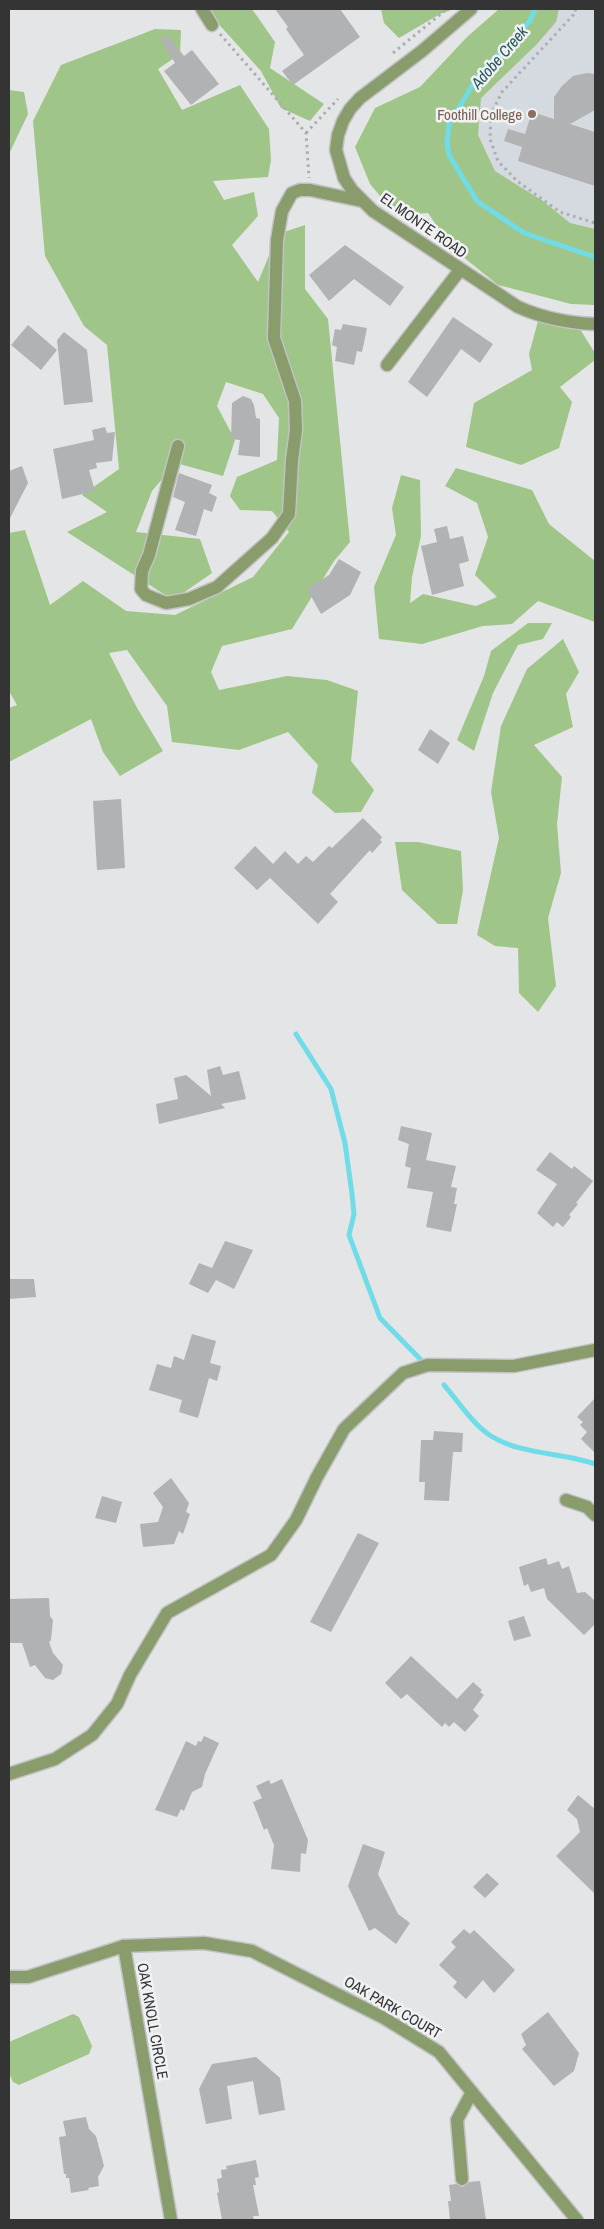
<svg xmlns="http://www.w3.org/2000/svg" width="604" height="2229" viewBox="0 0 604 2229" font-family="'Archivo Narrow',sans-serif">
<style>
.built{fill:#d4dae0}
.green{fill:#a0c589}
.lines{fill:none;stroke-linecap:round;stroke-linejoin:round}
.stream{stroke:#70dce8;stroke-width:5}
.building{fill:#b1b2b3}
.minor-casing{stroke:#c1c2c3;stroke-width:15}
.path{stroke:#acadae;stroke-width:3;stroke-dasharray:2.5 4;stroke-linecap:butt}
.minor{stroke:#899d6c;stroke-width:12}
.education-dot{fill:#8d6e63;stroke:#f1f2f3;stroke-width:2}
.labels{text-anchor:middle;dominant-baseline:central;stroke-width:5;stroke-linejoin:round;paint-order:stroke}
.education-label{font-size:15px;fill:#785e54;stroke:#f1f2f3;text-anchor:end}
.street-label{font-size:15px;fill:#343435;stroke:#f1f2f3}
.water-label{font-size:16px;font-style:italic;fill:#29595e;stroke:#f1f2f3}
</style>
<rect width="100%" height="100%" fill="#e4e5e6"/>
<polygon class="built" points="551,9 595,9 595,245 471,170 476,93"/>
<g class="green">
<polygon points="205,9 252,9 275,42 270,68 324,104 310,121 281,108 261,71"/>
<polygon points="381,9 454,9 440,14 399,38 384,23"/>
<polygon points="499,9 559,9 556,22 536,45 481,98 478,135 495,171 543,201 570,223 595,229 595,305 571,304 498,285 452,248 428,213 396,215 370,184 355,147 375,108 420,87 467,37"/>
<polygon points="155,29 181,30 180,54 158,69 182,110 240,85 269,129 271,160 268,177 213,181 224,200 254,192 258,216 232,245 258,282 278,234 305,225 305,289 328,319 350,542 334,561 292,629 222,646 211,672 219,690 287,676 327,680 358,691 351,761 374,790 361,812 335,813 312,793 318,765 288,732 239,750 172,742 167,706 127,650 109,653 136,706 163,751 120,776 103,752 91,719 9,762 9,708 17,705 9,691 9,533 25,530 50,605 83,581 126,611 175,615 253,577 289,532 272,511 240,510 230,496 237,477 277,460 279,418 263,394 226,382 217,406 235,440 223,476 176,463 152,491 136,532 200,539 212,573 173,600 67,532 107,512 82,495 119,469 107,345 84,326 45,256 33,121 61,65"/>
<polygon points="9,90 24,92 28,114 9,154"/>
<polygon points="538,321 576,323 595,353 595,360 560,387 572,402 559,448 521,465 466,447 474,403 532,370 529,354"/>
<polygon points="456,468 532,490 549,524 595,561 595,622 538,601 512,624 483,626 422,644 379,639 374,587 396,535 392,508 401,475 420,480 421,536 412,577 410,603 423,594 476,606 497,597 475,575 488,537 477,503 445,486"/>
<polygon points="528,623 552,623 543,639 518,645 493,693 474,751 457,740 484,676 491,651"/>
<polygon points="563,639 579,672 566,694 573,727 534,745 562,777 557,824 561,873 548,918 556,986 538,1012 519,993 518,948 495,946 477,935 499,838 491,792 501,726 527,669"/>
<polygon points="395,842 418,842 461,851 463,890 457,924 438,924 402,890"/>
<polygon points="73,2014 79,2017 92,2046 89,2054 19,2085 13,2082 9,2073 9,2042"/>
</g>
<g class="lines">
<g class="stream">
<polyline points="535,9 530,21 478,76 449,124 447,142 449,155 477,201 524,233 595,257"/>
<polyline points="296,1034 331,1089 345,1143 352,1194 354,1214 349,1235 380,1318 424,1363"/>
<path d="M444 1385C458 1401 471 1422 488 1434 518 1455 561 1452 595 1464"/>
</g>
</g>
<g class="building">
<polygon points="275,9 340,9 360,37 293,85 282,71 304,55 286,29 288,27"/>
<polygon points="167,35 184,56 192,50 219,84 191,105 164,71 175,63 161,40"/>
<polygon points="587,73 595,74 595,110 570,124 595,132 595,186 518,161 522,147 504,141 508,129 525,134 532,112 554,119 554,97 562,86 573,76"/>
<polygon points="345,245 404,287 390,306 354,279 329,301 309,275"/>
<polygon points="453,317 493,344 480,363 461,349 427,397 408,382"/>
<polygon points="343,324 367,328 362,352 357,351 354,365 335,361 337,347 332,345 335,329 341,330"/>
<polygon points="28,325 57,350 41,370 11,345"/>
<polygon points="64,332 87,350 93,402 64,405 57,340"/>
<polygon points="243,396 251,399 254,405 256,418 260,419 260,457 238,455 240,440 231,439 232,403"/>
<polygon points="105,427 107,433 115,432 112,461 96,463 97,468 89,470 95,491 62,499 53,449 94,440 92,430"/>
<polygon points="22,466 28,483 9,520 9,471"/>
<polygon points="179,473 212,485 209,493 217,497 212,512 204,509 196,536 175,530 185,502 173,497"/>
<polygon points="447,526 450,539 463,536 469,561 459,564 464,586 432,595 421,546 437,542 434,529"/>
<polygon points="339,559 361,572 350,595 321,614 307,589 329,575"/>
<polygon points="430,729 450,743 438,764 418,750"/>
<polygon points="121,799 125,868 97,870 93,801"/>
<polygon points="363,818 382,837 380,840 382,842 372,853 370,850 330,894 338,902 318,924 270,878 257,890 234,868 255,846 273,864 285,851 298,864 306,856 313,862 329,846 332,848"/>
<polygon points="220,1066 223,1075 239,1071 246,1099 221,1104 225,1108 159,1124 156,1104 178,1099 174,1078 186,1075 211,1096 207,1070"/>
<polygon points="401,1126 432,1133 426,1160 456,1166 451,1187 457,1188 454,1204 457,1204 451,1232 426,1227 433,1192 407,1188 411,1168 405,1166 409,1144 398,1140"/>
<polygon points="550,1152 572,1169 574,1166 593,1181 576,1203 578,1204 569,1215 571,1217 563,1227 557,1222 553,1227 537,1213 557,1184 536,1170"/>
<polygon points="225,1241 253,1250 234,1289 216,1280 208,1293 189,1284 199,1263 212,1268"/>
<polygon points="9,1279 34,1279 36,1297 9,1299"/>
<polygon points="192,1334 216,1341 210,1363 221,1366 217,1381 209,1378 198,1418 179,1412 182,1400 149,1390 157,1364 171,1368 174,1356 184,1360"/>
<polygon points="595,1398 595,1453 581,1439 587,1432 580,1425 583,1422 577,1417"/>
<polygon points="434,1431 463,1433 462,1452 453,1452 449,1501 424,1500 425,1482 419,1482 421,1440 433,1440"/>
<polygon points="171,1478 189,1503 186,1512 190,1514 183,1534 179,1531 174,1544 143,1547 140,1524 158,1522 163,1507 153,1493"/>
<polygon points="102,1496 122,1502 116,1523 95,1518"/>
<polygon points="358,1533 379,1543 331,1632 310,1622"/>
<polygon points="546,1558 548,1565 559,1561 562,1569 569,1566 577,1593 585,1592 594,1600 595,1624 584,1635 547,1599 544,1588 531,1592 528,1584 524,1586 519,1567"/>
<polygon points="49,1598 50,1616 53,1620 51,1640 49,1642 53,1653 63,1665 61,1674 53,1680 45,1678 35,1665 30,1667 22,1643 9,1643 9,1599"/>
<polygon points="524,1616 531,1636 514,1641 508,1621"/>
<polygon points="411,1656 457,1699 473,1682 482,1690 480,1692 484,1695 473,1710 479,1716 465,1732 454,1722 449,1727 445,1723 442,1727 407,1694 401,1699 385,1683"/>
<polygon points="204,1736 219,1743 205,1774 202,1787 192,1792 184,1811 181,1809 177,1817 155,1810 186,1741 196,1746 198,1741 201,1742"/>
<polygon points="282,1779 308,1840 306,1854 301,1853 300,1872 271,1869 274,1845 267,1828 264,1830 253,1802 262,1798 256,1786 269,1780 271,1784"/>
<polygon points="578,1795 595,1809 595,1894 556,1856 580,1832 577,1819 567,1810"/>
<polygon points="363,1844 385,1852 378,1874 398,1914 410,1923 396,1944 375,1928 369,1931 348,1886"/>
<polygon points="487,1873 499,1884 485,1898 473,1887"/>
<polygon points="464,1929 470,1934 474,1930 515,1970 494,1993 483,1980 466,1999 453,1987 457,1982 439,1965 456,1947 451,1942"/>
<polygon points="548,2012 579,2053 574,2071 554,2086 522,2049 526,2045 521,2034"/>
<polygon points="256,2057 280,2078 285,2110 259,2115 253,2081 227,2086 232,2119 206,2124 199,2089 212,2064"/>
<polygon points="86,2117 89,2129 96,2136 104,2166 98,2177 99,2186 88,2188 89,2190 71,2193 69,2178 66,2178 66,2174 64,2174 59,2137 66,2136 63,2121"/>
<polygon points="256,2160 259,2177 255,2178 256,2185 253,2185 259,2216 253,2216 254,2220 222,2220 217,2193 219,2192 217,2179 222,2178 221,2170 227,2169 226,2166"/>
<polygon points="480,2181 486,2220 450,2220 448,2201 451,2201 449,2185 456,2184 463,2187 469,2182"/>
</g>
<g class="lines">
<defs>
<g id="minor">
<polyline points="202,9 212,25"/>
<path d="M471 9 422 51 360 98 350 109 343 121 338 135 336 150 344 178 352 190 373 211 518 307C543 318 568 323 595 324"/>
<polyline points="387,365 460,270"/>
<polyline points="178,446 149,555 142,571 141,589 146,595 166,603 189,599 217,587 272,538 289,514 292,460 296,430 295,401 274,338 277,240 282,211 292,193 300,190 310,190 362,201"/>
<polyline points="566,1500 587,1507 595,1515"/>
<polyline points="9,1774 55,1759 92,1735 117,1704 130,1675 167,1613 271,1555 296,1520 317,1477 344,1429 403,1373 428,1365 514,1366 595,1350"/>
<polyline points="124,1946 171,2220"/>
<polyline points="9,1977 28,1977 124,1946 204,1943 252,1951 384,2018 439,2052 577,2220"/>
<polyline points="462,2179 457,2120 472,2092"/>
</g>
</defs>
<use href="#minor" class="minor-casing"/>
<g class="path">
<polyline points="575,9 576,12 502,92 491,114 490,139 498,161 517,181 560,212 595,223"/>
<polyline points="220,34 306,133 309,178"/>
<polyline points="393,53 447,9"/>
<polyline points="306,133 338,99"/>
</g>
<use href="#minor" class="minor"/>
</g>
<circle class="education-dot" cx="532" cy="114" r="5"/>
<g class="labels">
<g class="education-label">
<text x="522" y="114">Foothill College</text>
</g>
<g class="street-label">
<text transform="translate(424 225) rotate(35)">EL MONTE ROAD</text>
<text transform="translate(393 2007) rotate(30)">OAK PARK COURT</text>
<text transform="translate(153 2021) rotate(80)">OAK KNOLL CIRCLE</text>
</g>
<g class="water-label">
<text transform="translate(499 57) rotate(-49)">Adobe Creek</text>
</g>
</g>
<rect width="604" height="2229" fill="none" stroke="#343435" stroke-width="20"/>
</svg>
